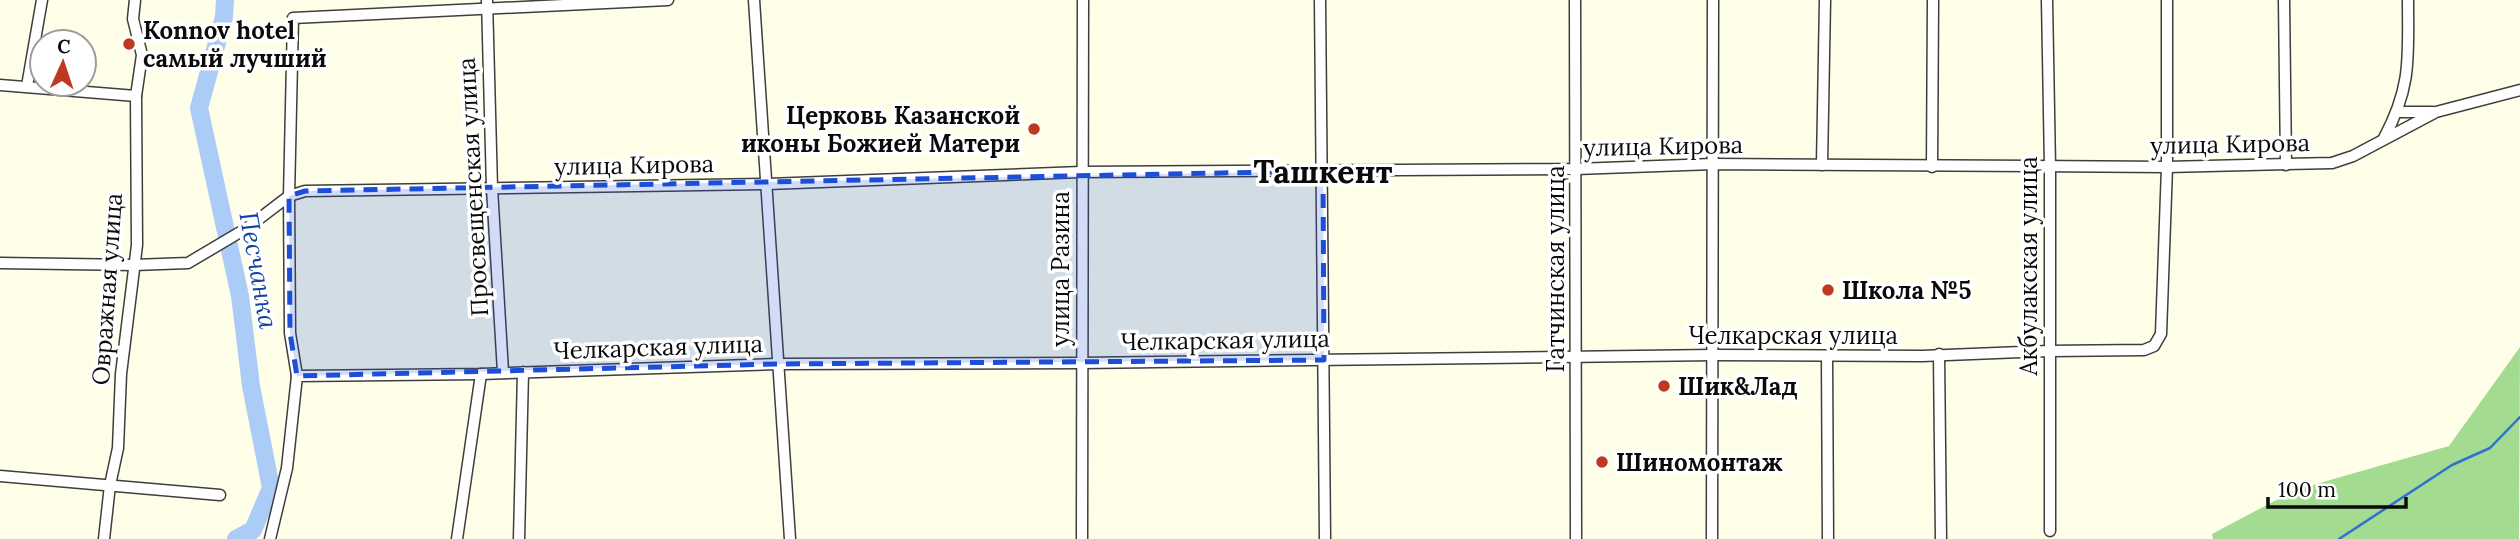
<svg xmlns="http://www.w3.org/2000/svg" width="2520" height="539" viewBox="0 0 2520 539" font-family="Lora,serif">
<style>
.forest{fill:#a3db91}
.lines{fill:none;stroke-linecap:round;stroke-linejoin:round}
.stream{stroke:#3170d1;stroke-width:2.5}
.river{stroke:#acccf8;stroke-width:18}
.minor-casing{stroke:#3e3e3e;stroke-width:13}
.minor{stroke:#fff;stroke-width:10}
.marked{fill:#1d4ed8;fill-opacity:0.2;stroke:#1d4ed8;stroke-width:5;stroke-dasharray:14 9;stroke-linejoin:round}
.poi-dot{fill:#bf3920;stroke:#fff;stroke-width:2.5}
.labels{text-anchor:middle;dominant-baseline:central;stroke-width:7;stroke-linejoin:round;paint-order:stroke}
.poi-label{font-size:24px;font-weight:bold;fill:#0b0b0b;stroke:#fff;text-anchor:start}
.street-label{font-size:24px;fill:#0b0b0b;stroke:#fff}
.water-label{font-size:26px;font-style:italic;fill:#1144a0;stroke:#fff}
.district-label{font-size:32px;font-weight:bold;fill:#0b0b0b;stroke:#fff}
</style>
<rect width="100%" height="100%" fill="#ffffe9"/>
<polygon class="forest" points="2520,347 2519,539 2213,539 2212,534 2295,490 2449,446"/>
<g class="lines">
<polyline class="stream" points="2339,539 2452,465 2490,448 2520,417"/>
<polyline class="river" points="225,0 224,17 199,108 240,296 251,386 271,488 253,530 236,539"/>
<defs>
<g id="minor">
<polyline points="487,0 492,188 503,372"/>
<polyline points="754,0 790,539"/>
<polyline points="1320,0 1325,539"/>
<polyline points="1575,0 1576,539"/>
<polyline points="2047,0 2050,167 2050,531"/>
<polyline points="2284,0 2286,165"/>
<polyline points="0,85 136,96"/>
<polyline points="27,86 42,0"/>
<polyline points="2398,112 2433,112"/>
<path d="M2384 138C2412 86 2408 57 2408 0"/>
<polyline points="1822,165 1825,0"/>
<polyline points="1932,167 1933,0"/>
<polyline points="0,263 134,265 188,263 247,228 289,196 305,191 768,184 1081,172 1576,169 1713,164 2167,167 2332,163 2353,156 2436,112 2520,90"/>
<polyline points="1939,354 1941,539"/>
<polyline points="1827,356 1828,539"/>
<polyline points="297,376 481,374 778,364 1081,363 1714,355 1922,356 2049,351 2144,350 2154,346 2161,334 2167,167 2167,0"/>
<polyline points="0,476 220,495"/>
<polyline points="104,539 110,485 118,448 121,374 137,245 136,96 142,55 133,19 135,0"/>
<polyline points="270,539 287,468 297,376 290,333 289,196 293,18 668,0"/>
<polyline points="457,539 481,374"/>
<polyline points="519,539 523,372"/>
<polyline points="1082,539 1083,0"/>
<polyline points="1712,539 1713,0"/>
</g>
</defs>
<use href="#minor" class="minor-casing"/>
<use href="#minor" class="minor"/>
</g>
<path class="marked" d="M1323 171 1324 360 778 364 297 376 290 333 289 196 305 191Z"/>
<g class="poi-dot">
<circle cx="129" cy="44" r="7"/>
<circle cx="1034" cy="129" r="7"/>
<circle cx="1828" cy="290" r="7"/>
<circle cx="1664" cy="386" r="7"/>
<circle cx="1602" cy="462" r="7"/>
</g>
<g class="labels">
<g class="poi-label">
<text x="143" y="30">Konnov hotel<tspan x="143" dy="28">самый лучший</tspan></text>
<text x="1020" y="115" text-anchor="end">Церковь Казанской<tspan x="1020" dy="28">иконы Божией Матери</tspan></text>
<text x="1842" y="290">Школа №5</text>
<text x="1678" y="386">Шик&amp;Лад</text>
<text x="1616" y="462">Шиномонтаж</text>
</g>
<g class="street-label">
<text transform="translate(2230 144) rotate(-1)">улица Кирова</text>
<text transform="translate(1663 146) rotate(-1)">улица Кирова</text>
<text transform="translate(634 165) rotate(-1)">улица Кирова</text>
<text transform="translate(473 187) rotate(-93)">Просвещенская улица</text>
<text transform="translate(2028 266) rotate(-90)">Акбулакская улица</text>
<text transform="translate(1060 269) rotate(-90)">улица Разина</text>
<text transform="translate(1555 269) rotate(-90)">Гатчинская улица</text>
<text transform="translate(107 289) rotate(-86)">Овражная улица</text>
<text x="1793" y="335">Челкарская улица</text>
<text transform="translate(1225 340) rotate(-1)">Челкарская улица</text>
<text transform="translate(658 347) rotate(-2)">Челкарская улица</text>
</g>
<g class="water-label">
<text transform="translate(259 270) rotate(80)">Песчанка</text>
</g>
<g class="district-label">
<text x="1323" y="171">Ташкент</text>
</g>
</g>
<g transform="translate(63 63) rotate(3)"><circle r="33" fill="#ffffff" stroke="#9d9d9d" stroke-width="2"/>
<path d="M0-5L12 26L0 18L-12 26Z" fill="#bf3920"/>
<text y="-10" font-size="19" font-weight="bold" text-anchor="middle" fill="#0b0b0b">С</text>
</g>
<path d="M2268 497v10h138v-10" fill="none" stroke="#0b0b0b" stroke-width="3.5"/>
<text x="2278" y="497" font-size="21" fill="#0b0b0b" stroke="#ffffff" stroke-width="5" paint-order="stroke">100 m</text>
</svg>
